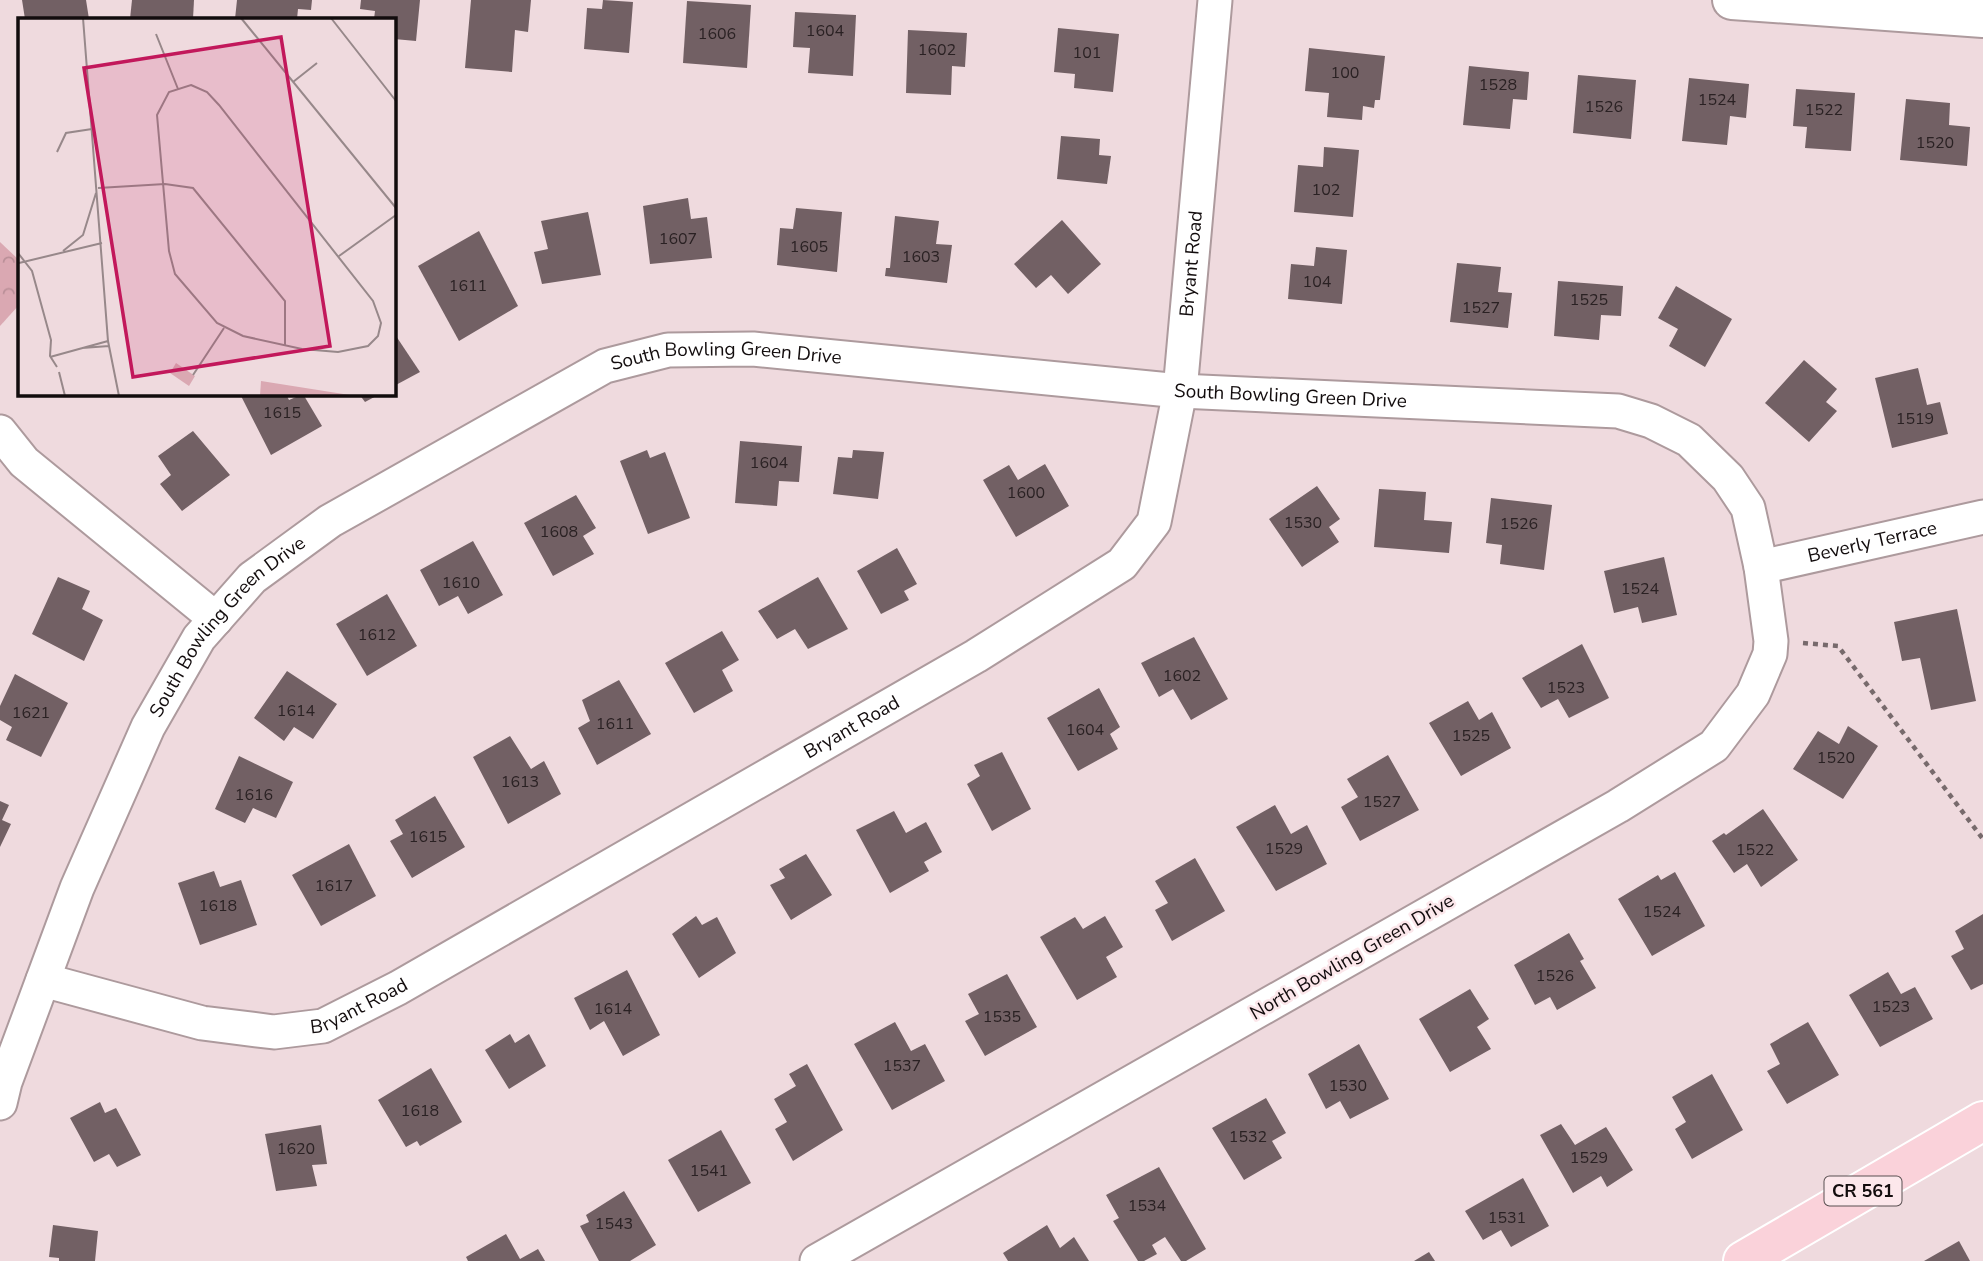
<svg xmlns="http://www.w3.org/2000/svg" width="1983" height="1261" viewBox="0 0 1983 1261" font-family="'Nunito Sans',sans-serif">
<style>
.park{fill:url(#park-crowns)}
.building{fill:#726064}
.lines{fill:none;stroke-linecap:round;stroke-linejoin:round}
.street-casing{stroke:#ad9a9d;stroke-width:37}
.secondary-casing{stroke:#ad9a9d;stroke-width:42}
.primary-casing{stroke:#fff;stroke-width:42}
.path{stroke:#776a6c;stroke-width:4.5;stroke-dasharray:5 5;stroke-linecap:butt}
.street{stroke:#fff;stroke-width:33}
.secondary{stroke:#fff;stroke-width:38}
.primary{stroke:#fad2da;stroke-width:38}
.labels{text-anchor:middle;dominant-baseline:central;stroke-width:5;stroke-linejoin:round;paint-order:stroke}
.number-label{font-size:16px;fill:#2a2123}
.shield{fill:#fce7eb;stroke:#584e50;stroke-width:2}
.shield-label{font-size:18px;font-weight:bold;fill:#120c0d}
.street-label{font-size:19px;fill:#120c0d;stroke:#fce7eb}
.inset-road{fill:none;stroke:#97888a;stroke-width:2}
.view{fill:#c2185b;fill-opacity:0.15;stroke:#c2185b;stroke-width:3.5}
.inset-edge{fill:none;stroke:#120c0d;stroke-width:3.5}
</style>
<defs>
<pattern id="park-crowns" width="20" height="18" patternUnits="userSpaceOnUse" patternTransform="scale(1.75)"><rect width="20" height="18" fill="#daa8b2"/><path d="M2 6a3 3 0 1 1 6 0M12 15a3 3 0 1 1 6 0" fill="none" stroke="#ba8f98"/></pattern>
</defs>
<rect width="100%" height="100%" fill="#efdade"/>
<polygon class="park" points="0,242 19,260 19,305 0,326"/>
<g class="building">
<polygon points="22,0 86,0 89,19 25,19"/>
<polygon points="132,0 194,0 193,19 130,19"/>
<polygon points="237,0 312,0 311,10 298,9 297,19 235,19"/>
<polygon points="361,0 420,0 416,41 394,39 394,19 374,19 375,11 360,9"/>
<polygon points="471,0 531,0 528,32 515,30 512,72 465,68"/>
<polygon points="603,0 633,2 629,53 584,49 587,8 602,9"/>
<polygon points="687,1 751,5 747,68 683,63"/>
<polygon points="795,12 856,15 853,76 808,73 810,48 793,47"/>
<polygon points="1058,28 1119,34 1113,92 1074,88 1075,74 1054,72"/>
<polygon points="908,30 967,33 965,67 952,66 951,95 906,93"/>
<polygon points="1309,48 1385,56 1380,100 1375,100 1374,108 1363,106 1362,120 1327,117 1329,93 1305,91"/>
<polygon points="1469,66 1529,72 1527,100 1513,99 1510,129 1463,125"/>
<polygon points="1578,75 1636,80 1631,139 1573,133"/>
<polygon points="1689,78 1749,84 1746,118 1730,116 1727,145 1682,141"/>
<polygon points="1796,89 1855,93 1851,151 1805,148 1807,127 1793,126"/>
<polygon points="1906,99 1950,103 1949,125 1970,127 1967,166 1900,160"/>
<polygon points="1061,136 1100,139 1099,155 1111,156 1107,184 1057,179"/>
<polygon points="1324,147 1359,150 1353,217 1294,212 1298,165 1323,167"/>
<polygon points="688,198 691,219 707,217 712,258 650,264 643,206"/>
<polygon points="796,208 842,212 837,272 777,265 780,228 793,229"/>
<polygon points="588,212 601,275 542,284 534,252 548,249 541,221"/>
<polygon points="895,216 939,221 936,244 952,245 947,283 885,276 886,268 890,268"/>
<polygon points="1062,220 1101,264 1068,294 1051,275 1036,288 1014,264"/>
<polygon points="479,231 518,306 459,341 418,266"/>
<polygon points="1316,247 1347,250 1342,304 1288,299 1291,264 1314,266"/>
<polygon points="1457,263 1501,267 1498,292 1512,293 1508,328 1450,322"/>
<polygon points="1558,281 1623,286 1621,316 1601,315 1599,340 1554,336"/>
<polygon points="1676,286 1732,319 1705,367 1669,346 1678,329 1658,318"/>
<polygon points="394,333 420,372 394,386"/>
<polygon points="1804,360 1837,389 1826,402 1837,411 1809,442 1765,403"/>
<polygon points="1918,368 1927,405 1940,402 1948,434 1892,448 1875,378"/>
<polygon points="240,394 286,394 289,400 303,394 322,426 271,455"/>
<polygon points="359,394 380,394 365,402"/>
<polygon points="193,431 230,475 182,511 160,484 171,475 158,456"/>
<polygon points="740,441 802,446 799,482 779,481 777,506 735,503"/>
<polygon points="647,450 650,458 665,452 690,518 648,534 620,461"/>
<polygon points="853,450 884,452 878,499 833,494 838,457 852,458"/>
<polygon points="1045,464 1069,506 1016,537 983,480 1009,465 1018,480"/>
<polygon points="1317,486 1340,519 1329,527 1339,542 1302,567 1269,519"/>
<polygon points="1379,489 1426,492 1424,520 1452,522 1449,553 1374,547"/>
<polygon points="576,495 596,528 583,536 594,554 553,576 524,523"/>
<polygon points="1491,498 1552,505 1544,570 1500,564 1502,545 1486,543"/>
<polygon points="473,541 503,595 468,614 458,596 439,606 420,570"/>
<polygon points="897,548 917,584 904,591 909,600 881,614 857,571"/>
<polygon points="1664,557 1677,615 1642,623 1638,607 1614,613 1604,571"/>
<polygon points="58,577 90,591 82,609 103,620 84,661 32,634"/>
<polygon points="818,577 848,629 808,649 795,629 777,639 758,611"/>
<polygon points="387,594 417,646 367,676 336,624"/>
<polygon points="1957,609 1976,701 1931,710 1920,658 1902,661 1894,622"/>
<polygon points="722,631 739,660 722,670 733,691 694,713 665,663"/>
<polygon points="1194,637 1228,699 1191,720 1173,689 1159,697 1141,663"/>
<polygon points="1582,644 1609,698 1569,718 1558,699 1541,708 1522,678"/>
<polygon points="287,671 337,704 313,739 294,727 284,741 254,718"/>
<polygon points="15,674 68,703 41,757 6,740 12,727 0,720 0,706"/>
<polygon points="619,680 651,734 597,765 578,728 590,721 582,700"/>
<polygon points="1099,688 1120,727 1110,734 1118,749 1078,771 1047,718"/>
<polygon points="1468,701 1479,720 1492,712 1511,748 1461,776 1429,723"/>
<polygon points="1848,726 1878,746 1843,799 1793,769 1818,731 1839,744"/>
<polygon points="510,736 531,769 544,761 561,794 508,824 473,757"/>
<polygon points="1002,752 1031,809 992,831 967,784 980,776 974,765"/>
<polygon points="1388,755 1419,810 1360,841 1341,807 1358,797 1347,779"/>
<polygon points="239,756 293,782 276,818 253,808 245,823 215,809"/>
<polygon points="435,796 465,847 412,878 390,841 403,834 395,820"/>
<polygon points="0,801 9,805 2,820 11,824 0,847"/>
<polygon points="1275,805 1291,834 1307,825 1327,864 1276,891 1236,827"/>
<polygon points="1763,809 1798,860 1761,887 1747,864 1734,873 1712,841 1724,833 1726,835"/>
<polygon points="894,811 906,833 926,822 942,852 924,862 929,871 890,893 856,830"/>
<polygon points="349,844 376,896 321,926 292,875"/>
<polygon points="806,854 832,895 791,920 770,885 785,878 779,869"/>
<polygon points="1195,858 1225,911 1172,941 1155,910 1168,903 1155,881"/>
<polygon points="214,871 220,887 241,880 257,925 200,945 178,883"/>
<polygon points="1675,872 1705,926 1652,956 1618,899 1658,875 1661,880"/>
<polygon points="1983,914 1983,984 1971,990 1951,956 1964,949 1955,931"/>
<polygon points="696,916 702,925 717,917 736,953 699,978 672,934"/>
<polygon points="1105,916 1123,947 1106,957 1117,977 1077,1000 1040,937 1075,917 1083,929"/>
<polygon points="1569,933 1584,959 1580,961 1596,988 1557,1010 1550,997 1535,1005 1514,965"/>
<polygon points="627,970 660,1035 623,1056 604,1021 590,1030 574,998"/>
<polygon points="1888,972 1901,994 1915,987 1933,1019 1880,1047 1849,995"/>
<polygon points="1007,974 1037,1027 985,1056 965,1021 979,1014 968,994"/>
<polygon points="1470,989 1489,1019 1477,1027 1491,1049 1450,1072 1419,1019"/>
<polygon points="895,1022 911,1051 925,1044 945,1081 892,1110 854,1044"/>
<polygon points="1808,1022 1839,1075 1787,1104 1767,1071 1780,1064 1770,1044"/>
<polygon points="510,1034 515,1043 529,1034 546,1066 509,1089 485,1050"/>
<polygon points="1359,1044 1389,1099 1350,1119 1340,1101 1326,1109 1308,1074"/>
<polygon points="807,1064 843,1130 793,1161 775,1129 787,1122 774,1099 796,1086 789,1074"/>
<polygon points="431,1068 462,1122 420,1146 417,1141 406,1147 378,1100"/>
<polygon points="1712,1074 1743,1130 1692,1159 1675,1129 1686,1122 1672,1097"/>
<polygon points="1266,1098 1286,1133 1272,1141 1282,1158 1244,1180 1212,1128"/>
<polygon points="100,1102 105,1113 116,1108 141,1155 117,1167 109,1154 94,1162 70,1118"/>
<polygon points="1561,1124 1575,1145 1606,1127 1633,1170 1607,1187 1601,1176 1573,1193 1540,1135"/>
<polygon points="321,1125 327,1164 312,1165 317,1186 276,1191 265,1134"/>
<polygon points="721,1130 751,1183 698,1212 668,1160"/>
<polygon points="1159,1167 1206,1249 1186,1261 1181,1261 1165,1237 1152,1245 1157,1254 1144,1261 1138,1261 1113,1221 1119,1218 1106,1195"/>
<polygon points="1523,1178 1549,1226 1511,1247 1501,1230 1483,1240 1465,1211"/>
<polygon points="624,1191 656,1245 630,1261 599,1261 580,1226 589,1222 586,1215"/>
<polygon points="53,1225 98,1231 95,1261 59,1261 59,1258 49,1257"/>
<polygon points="1047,1225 1060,1248 1074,1237 1089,1261 1008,1261 1003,1253"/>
<polygon points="506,1234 520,1259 538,1249 545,1261 468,1261 466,1257"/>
<polygon points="1959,1241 1970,1261 1924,1261"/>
<polygon points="1429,1252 1435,1261 1414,1261"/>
</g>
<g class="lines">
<defs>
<g id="street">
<polyline points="0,432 24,462 216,619"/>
<path id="s1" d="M1761 567 1983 517"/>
<path id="s2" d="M43 980 202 1023 274 1032 323 1026 398 988 976 656 1122 564 1154 522 1180 391 1215 0"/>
<path id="s3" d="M0 1103 5 1082 77 888 148 727 199 638 252 578 330 521 605 366 668 350 753 349 1180 391 1618 411 1651 421 1689 440 1728 478 1748 508 1761 567 1771 641 1770 654 1753 694 1714 746 1618 806 817 1261"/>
</g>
<polyline id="secondary" points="1732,0 1983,18"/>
<polyline id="primary" points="1743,1261 1983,1121"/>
</defs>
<use href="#street" class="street-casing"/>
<use href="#secondary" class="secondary-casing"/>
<use href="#primary" class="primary-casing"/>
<polyline class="path" points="1803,643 1838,646 1983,839"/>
<use href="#street" class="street"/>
<use href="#secondary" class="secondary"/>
<use href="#primary" class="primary"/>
</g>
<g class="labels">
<g class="number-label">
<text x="825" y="31">1604</text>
<text x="717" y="34">1606</text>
<text x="937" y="50">1602</text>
<text x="1087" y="53">101</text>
<text x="1345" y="73">100</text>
<text x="1498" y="85">1528</text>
<text x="1717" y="100">1524</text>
<text x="1604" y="107">1526</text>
<text x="1824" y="110">1522</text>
<text x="1935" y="143">1520</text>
<text x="1326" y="190">102</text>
<text x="678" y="239">1607</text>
<text x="809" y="247">1605</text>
<text x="921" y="257">1603</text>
<text x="1317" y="282">104</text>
<text x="468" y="286">1611</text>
<text x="1589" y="300">1525</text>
<text x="1481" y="308">1527</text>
<text x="282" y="413">1615</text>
<text x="1915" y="419">1519</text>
<text x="769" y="463">1604</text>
<text x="1026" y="493">1600</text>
<text x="1303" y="523">1530</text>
<text x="1519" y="524">1526</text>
<text x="559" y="532">1608</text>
<text x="461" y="583">1610</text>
<text x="1640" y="589">1524</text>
<text x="377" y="635">1612</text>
<text x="1182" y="676">1602</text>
<text x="1566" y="688">1523</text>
<text x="296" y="711">1614</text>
<text x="31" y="713">1621</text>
<text x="615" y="724">1611</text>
<text x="1085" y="730">1604</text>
<text x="1471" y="736">1525</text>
<text x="1836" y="758">1520</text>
<text x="520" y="782">1613</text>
<text x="254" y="795">1616</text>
<text x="1382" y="802">1527</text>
<text x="428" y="837">1615</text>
<text x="1284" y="849">1529</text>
<text x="1755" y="850">1522</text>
<text x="334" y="886">1617</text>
<text x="218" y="906">1618</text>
<text x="1662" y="912">1524</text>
<text x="1555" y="976">1526</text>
<text x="1891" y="1007">1523</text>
<text x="613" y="1009">1614</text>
<text x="1002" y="1017">1535</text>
<text x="902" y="1066">1537</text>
<text x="1348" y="1086">1530</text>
<text x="420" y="1111">1618</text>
<text x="1248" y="1137">1532</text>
<text x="296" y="1149">1620</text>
<text x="1589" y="1158">1529</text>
<text x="709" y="1171">1541</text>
<text x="1147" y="1206">1534</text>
<text x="1507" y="1218">1531</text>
<text x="614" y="1224">1543</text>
</g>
<rect class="shield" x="1824.5" y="1176.5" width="77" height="29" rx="5"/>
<g class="shield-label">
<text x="1863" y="1191">CR 561</text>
</g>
<g class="street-label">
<text stroke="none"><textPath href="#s2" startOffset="1524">Bryant Road</textPath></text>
<text stroke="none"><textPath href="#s3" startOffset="1122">South Bowling Green Drive</textPath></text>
<text stroke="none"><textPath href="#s3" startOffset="1689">South Bowling Green Drive</textPath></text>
<text stroke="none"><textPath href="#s1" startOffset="114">Beverly Terrace</textPath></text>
<text stroke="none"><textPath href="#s3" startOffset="534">South Bowling Green Drive</textPath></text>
<text stroke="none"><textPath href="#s2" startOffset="894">Bryant Road</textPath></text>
<text transform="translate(1352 957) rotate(-30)">North Bowling Green Drive</text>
<text stroke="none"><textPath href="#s2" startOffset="327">Bryant Road</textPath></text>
</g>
</g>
<g transform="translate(18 18)">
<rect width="378" height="378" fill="#efdade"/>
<path d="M243 363 338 378H242Z" fill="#daa8b2"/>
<path d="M158 345 177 358 171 368 152 355Z" fill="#daa8b2"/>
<path class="inset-road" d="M65 0 90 323 101 378M223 0 378 190M313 0 378 83M138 16 160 71M275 64 299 45M173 67 189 74 201 87 355 283 363 305 360 318 350 328 320 334 284 331 225 318 199 305 157 256 151 233 139 97 151 74ZM39 134 48 115 74 111M80 170 147 166 175 170 267 283V328M45 233 65 217 78 175M0 235 14 253 33 322 32 338 39 349M321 238 378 197M1 245 84 225M64 330 91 328M32 339 90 323M41 354 47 378M175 357 206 310"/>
<path class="view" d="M263 19 312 328 115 359 66 50Z"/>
<rect width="378" height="378" class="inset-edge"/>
</g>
</svg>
